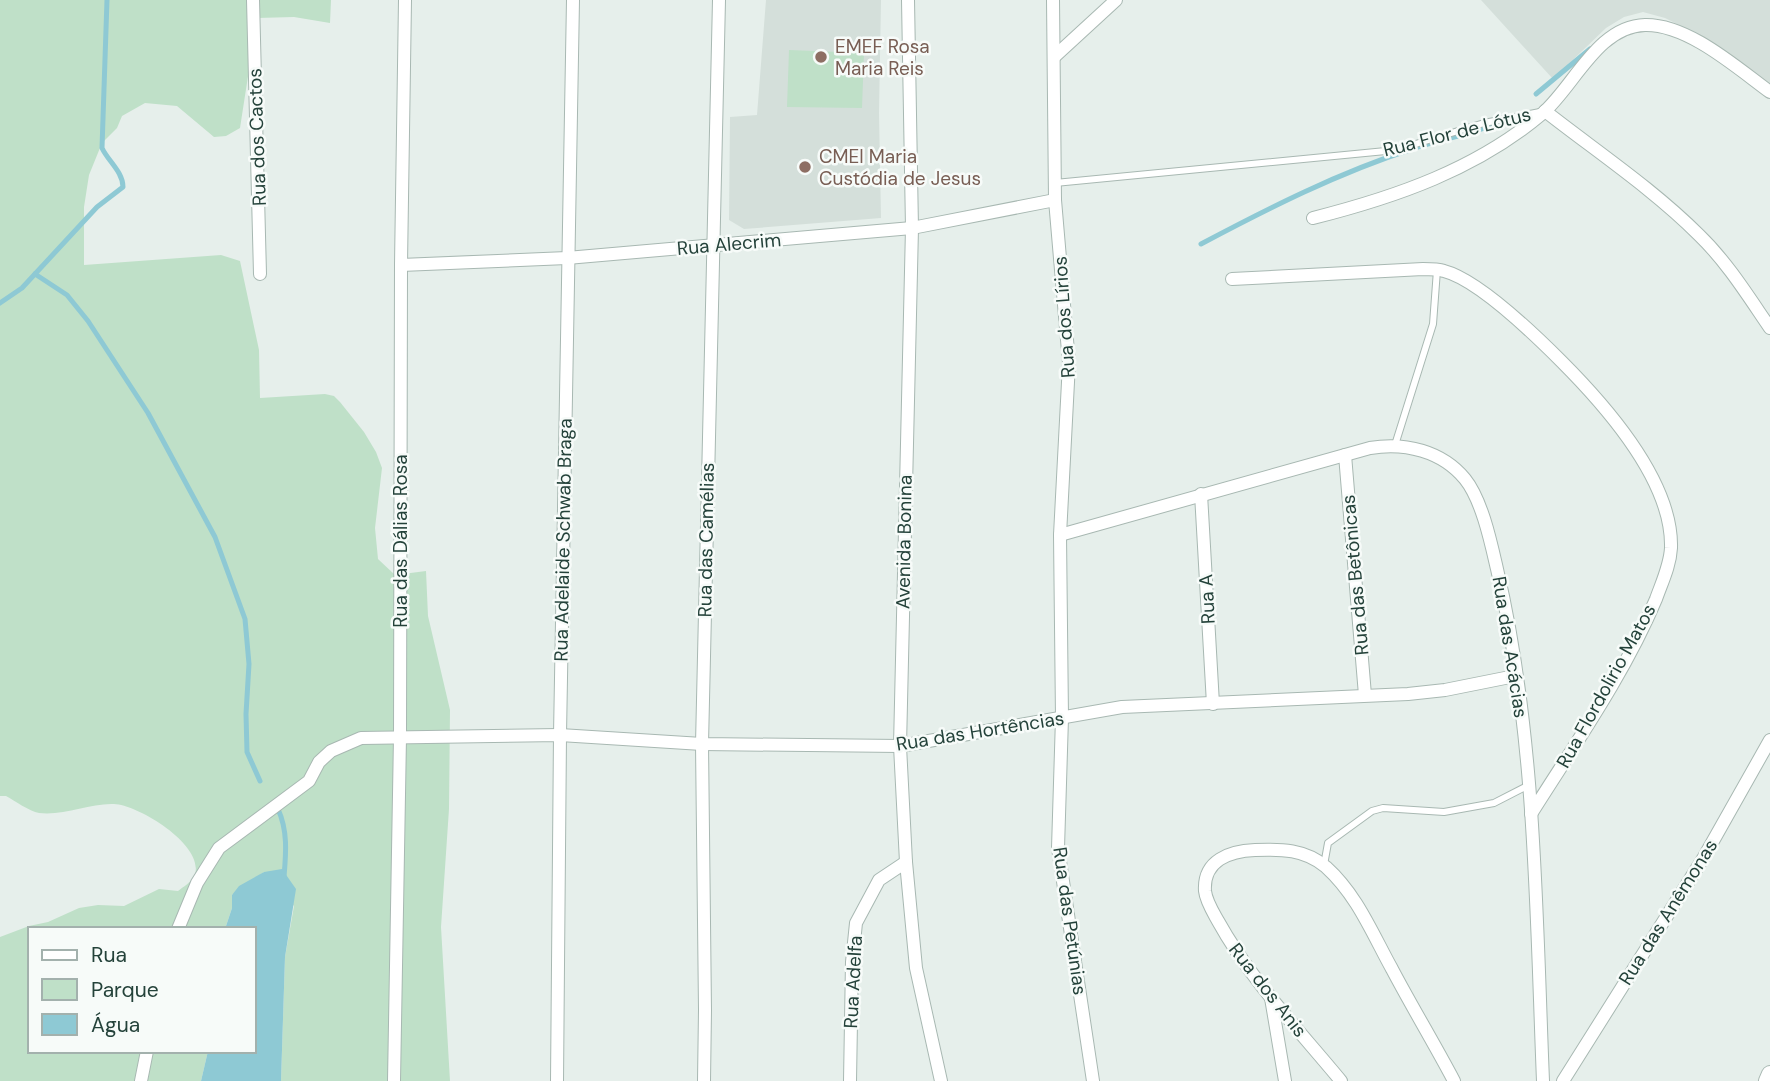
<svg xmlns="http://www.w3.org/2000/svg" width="1770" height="1081" viewBox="0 0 1770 1081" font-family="'DM Sans',sans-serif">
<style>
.built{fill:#d4dfda}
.green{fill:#bfe0c8}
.water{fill:#8ec9d4}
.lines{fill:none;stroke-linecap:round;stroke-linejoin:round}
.stream{stroke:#8ec9d4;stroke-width:5}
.service-casing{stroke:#a8b8b2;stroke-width:8}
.minor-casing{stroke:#a8b8b2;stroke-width:14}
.tertiary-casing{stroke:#a8b8b2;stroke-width:18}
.service{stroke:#fff;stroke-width:6}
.minor{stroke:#fff;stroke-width:12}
.tertiary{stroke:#fff;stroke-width:16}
.education-dot{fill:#8d6e63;stroke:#f7fbf9;stroke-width:2.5}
.labels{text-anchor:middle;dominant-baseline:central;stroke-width:5;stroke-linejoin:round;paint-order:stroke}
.education-label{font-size:19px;fill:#785e54;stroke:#f7fbf9;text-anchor:start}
.street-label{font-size:19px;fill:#24423a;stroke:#f7fbf9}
</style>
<rect width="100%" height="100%" fill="#e6efeb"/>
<g class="built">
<polygon points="766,0 881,0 879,113 881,218 744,229 729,220 730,117 757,115"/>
<polygon points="1481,0 1770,0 1770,86 1707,39 1665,18 1643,12 1624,17 1606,28 1553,79"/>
</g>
<g class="green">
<path d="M0 0H331L330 23 294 17 257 18 240 128 226 136 214 137 177 106 145 103 122 116 117 128 102 143 89 175 84 207V265L221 255 240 261 259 350 260 398 325 394 334 396 340 402 364 432 376 452 382 468 375 528 378 559 395 575 426 571 428 616 450 710 449 809 441 927 450 1081H281L285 957 294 906 264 872 232 895V908L225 929H30V1051H208L201 1081H0V937L29 926 48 922 79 908 98 905 124 906 159 889 178 891C183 887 191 882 194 877 208 847 139 805 114 804 90 803 64 816 39 813 29 811 15 801 6 796H0Z"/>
<polygon points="789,50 864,53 862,108 787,107"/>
</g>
<polygon class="water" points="282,869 296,889 285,957 281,1081 201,1081 208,1051 254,1051 254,929 225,929 232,908 232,895 239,886 264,872"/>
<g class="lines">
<g class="stream">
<polyline points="1536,94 1590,49"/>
<path d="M1201 244C1269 208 1338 173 1412 149 1442 139 1475 134 1505 120"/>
<polyline points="35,274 67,295 88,321 148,413 215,537 245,619 249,664 246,714 247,752 260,781"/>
<path d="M0 303 22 288 97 207 123 187C123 172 108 161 102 148L107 0"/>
<path d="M278 809C288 831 286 853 284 877"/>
</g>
<defs>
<g id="service">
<polyline points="1055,183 1396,150 1484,123 1540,112"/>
<polyline points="1395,445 1433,324 1437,270"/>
<polyline points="1324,865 1328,843 1372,811 1383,808 1444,812 1494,803 1529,785"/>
</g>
<g id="minor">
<polyline points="253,0 260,274"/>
<polyline points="908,0 912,228 900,746 906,862 916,968 941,1081"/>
<polyline points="1053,0 1055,200 1069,363 1060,535 1062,718 1058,848 1093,1081"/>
<polyline points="1054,57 1116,0"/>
<path d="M1545 111C1596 151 1653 189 1699 235 1727 262 1748 296 1770 328"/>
<path d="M1313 218C1396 197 1477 169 1543 113 1574 86 1598 26 1645 25 1688 24 1737 68 1770 92"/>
<polyline points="401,265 567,258 912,228 1055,200"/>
<path d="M1232 279 1423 269C1430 269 1438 269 1444 271 1479 280 1535 335 1561 361 1606 406 1673 481 1671 548 1670 566 1662 582 1656 599 1624 675 1575 744 1531 814"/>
<polyline points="1345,455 1365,695"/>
<polyline points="1201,494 1213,704"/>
<path d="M1060 535 1370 448C1405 442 1442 451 1465 479 1482 500 1491 543 1497 569 1536 735 1536 911 1543 1081"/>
<polyline points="178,929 197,883 219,848 309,781 319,762 331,751 361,738 560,735 702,744 900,746 1122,707 1408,694 1445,690 1515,676"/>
<polyline points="1271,998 1285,1081"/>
<polyline points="141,1081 147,1051"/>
<polyline points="394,1081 400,737 401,265 405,0"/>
<polyline points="557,1081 560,735 573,0"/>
<polyline points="704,1081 705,1010 702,744 719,0"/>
<polyline points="850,1081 852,962 856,923 879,880 906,862"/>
<path d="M1341 1081C1298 1029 1250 979 1218 921 1213 912 1206 901 1205 891 1203 860 1230 851 1255 850 1281 849 1305 849 1326 867 1357 895 1372 933 1392 969 1412 1007 1434 1043 1454 1081"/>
<polyline points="1563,1081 1704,857 1770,740"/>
</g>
<polyline id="tertiary" points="1767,1081 1770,1074"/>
</defs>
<use href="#service" class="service-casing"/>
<use href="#minor" class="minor-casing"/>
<use href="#tertiary" class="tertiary-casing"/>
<use href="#service" class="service"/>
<use href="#minor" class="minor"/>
<use href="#tertiary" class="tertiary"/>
</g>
<g class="education-dot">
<circle cx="821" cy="57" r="7"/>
<circle cx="805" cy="167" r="7"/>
</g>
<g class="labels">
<g class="education-label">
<text x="835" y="46">EMEF Rosa<tspan x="835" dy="22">Maria Reis</tspan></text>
<text x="819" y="156">CMEI Maria<tspan x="819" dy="22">Custódia de Jesus</tspan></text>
</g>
<g class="street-label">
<text transform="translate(1457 132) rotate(-14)">Rua Flor de Lótus</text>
<text transform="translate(257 137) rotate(-92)">Rua dos Cactos</text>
<text transform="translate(729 244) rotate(-5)">Rua Alecrim</text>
<text transform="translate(1064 317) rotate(-94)">Rua dos Lírios</text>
<text transform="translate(563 540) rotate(-89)">Rua Adelaide Schwab Braga</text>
<text transform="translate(706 540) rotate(-89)">Rua das Camélias</text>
<text transform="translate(400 541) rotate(-90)">Rua das Dálias Rosa</text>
<text transform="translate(904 542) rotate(-89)">Avenida Bonina</text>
<text transform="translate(1355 575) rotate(-95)">Rua das Betônicas</text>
<text transform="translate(1207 599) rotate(-93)">Rua A</text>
<text transform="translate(1510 647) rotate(81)">Rua das Acácias</text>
<text transform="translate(1606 686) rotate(-61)">Rua Flordolirio Matos</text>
<text transform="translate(980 731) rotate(-9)">Rua das Hortências</text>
<text transform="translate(1668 912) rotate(-58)">Rua das Anêmonas</text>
<text transform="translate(1070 921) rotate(82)">Rua das Petúnias</text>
<text transform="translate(853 982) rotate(-87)">Rua Adelfa</text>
<text transform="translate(1268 990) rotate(52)">Rua dos Anis</text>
</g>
</g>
<rect x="28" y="927" width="228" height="126" fill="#f7fbf9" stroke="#a3b1ad" stroke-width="2"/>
<rect x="42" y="950" width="35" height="10" fill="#ffffff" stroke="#a3b1ad" stroke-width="2"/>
<text x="91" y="962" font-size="21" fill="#24423a">Rua</text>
<rect x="42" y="979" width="35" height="21" fill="#bfe0c8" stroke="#a3b1ad" stroke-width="2"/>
<text x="91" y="997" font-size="21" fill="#24423a">Parque</text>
<rect x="42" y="1014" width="35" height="21" fill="#8ec9d4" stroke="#a3b1ad" stroke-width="2"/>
<text x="91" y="1032" font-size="21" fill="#24423a">Água</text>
</svg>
